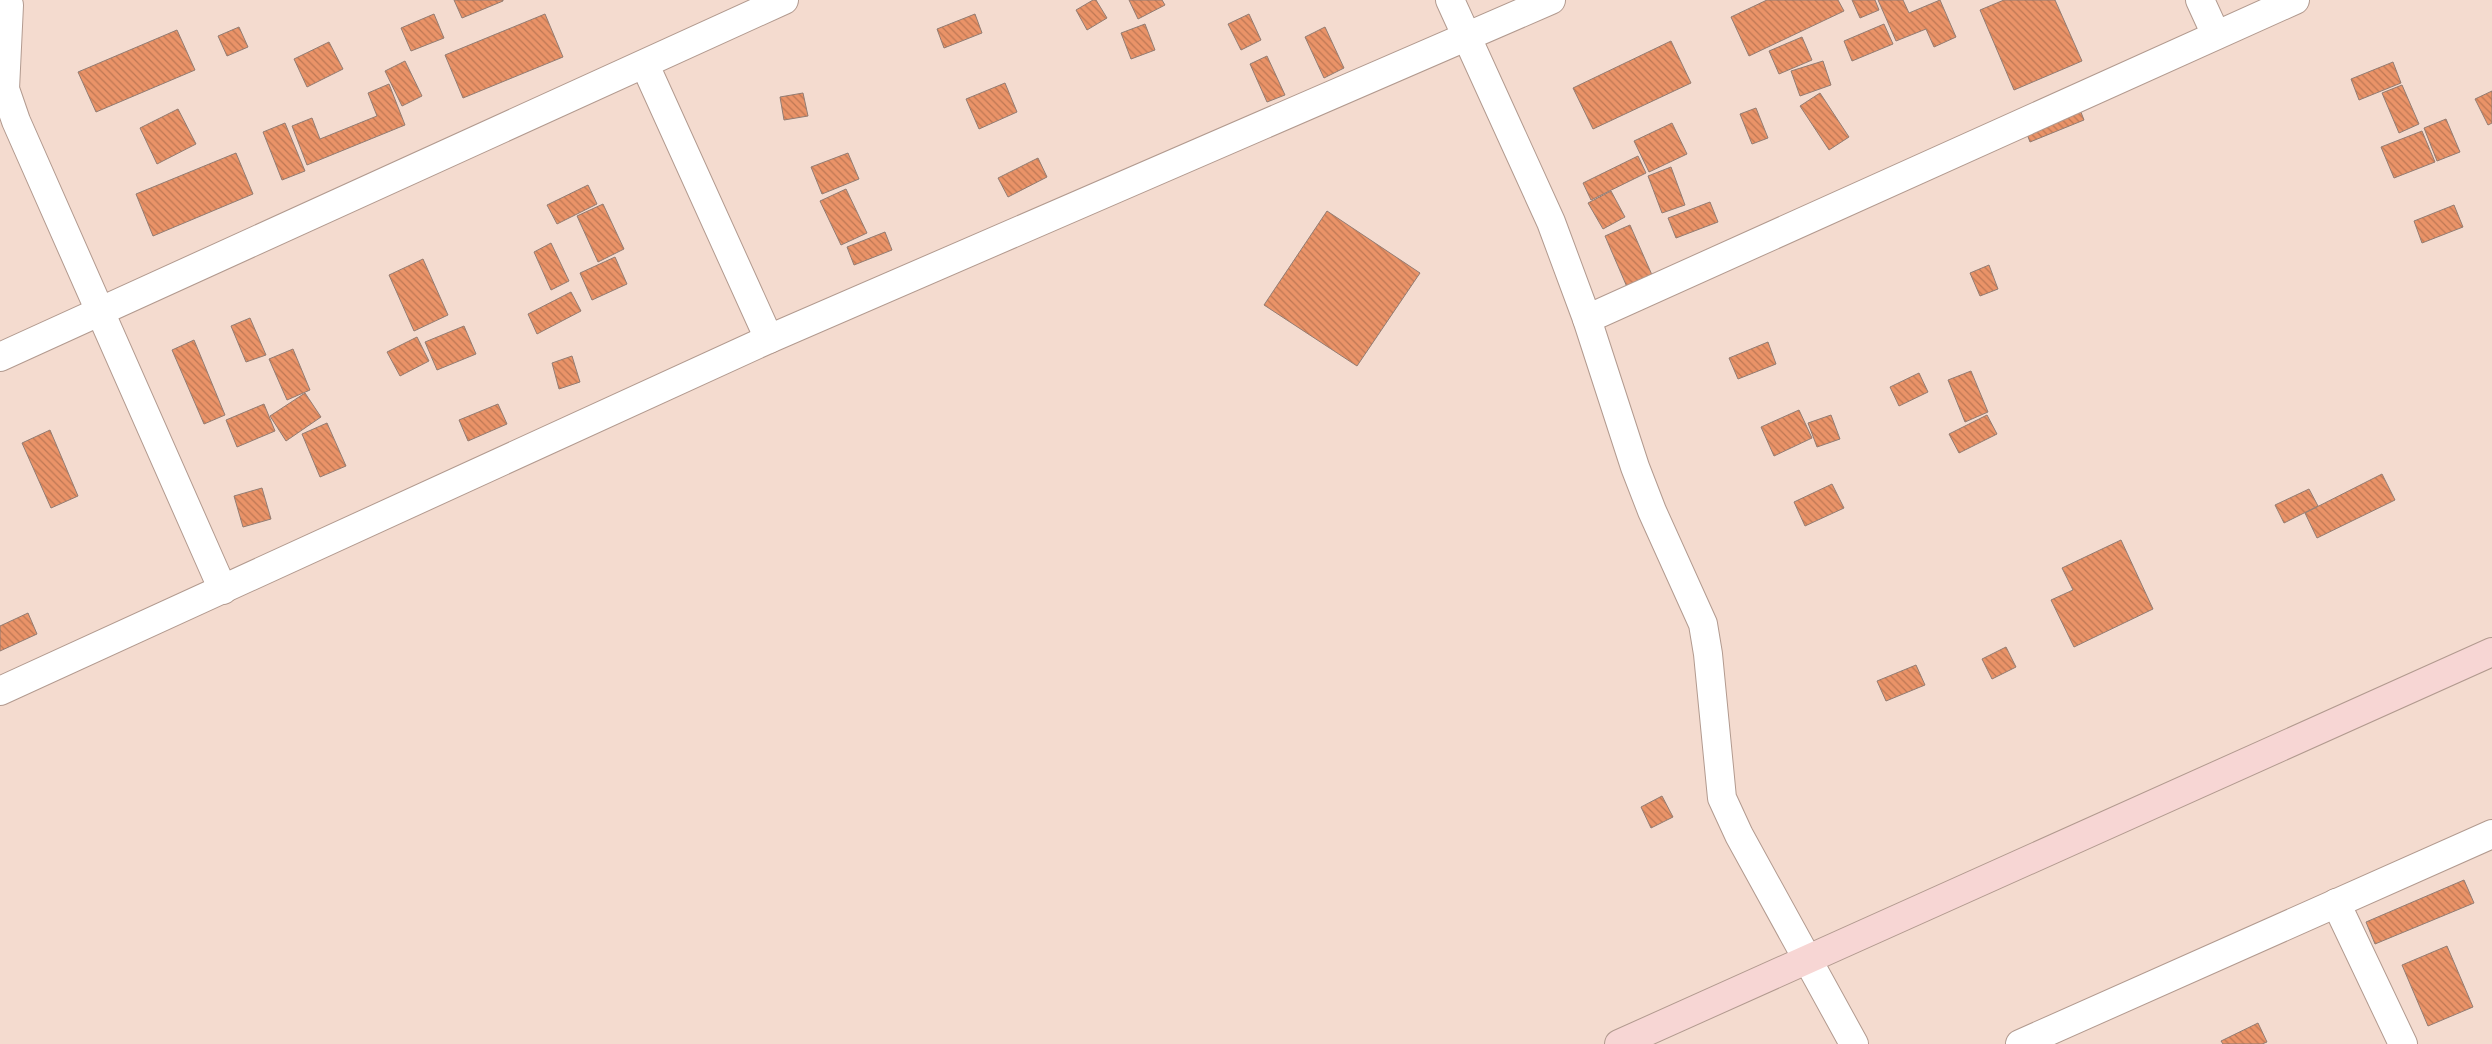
<svg xmlns="http://www.w3.org/2000/svg" width="2492" height="1044" viewBox="0 0 2492 1044" font-family="Spectral,serif">
<style>
.building{fill:url(#building-back-hatch);stroke:#937c72}
.lines{fill:none;stroke-linecap:round;stroke-linejoin:round}
.street-casing{stroke:#b29a8f;stroke-width:30}
.secondary-casing{stroke:#b29a8f;stroke-width:30}
.street{stroke:#fff;stroke-width:28}
.secondary{stroke:#f7d6d4;stroke-width:28}
</style>
<defs>
<pattern id="building-back-hatch" width="6" height="6" patternUnits="userSpaceOnUse" patternTransform="scale(1.25)"><rect width="6" height="6" fill="#ea9368"/><path d="M-1 5l2 2M0 0l6 6M5-1l2 2" fill="none" stroke="#bd7754"/></pattern>
</defs>
<rect width="100%" height="100%" fill="#f4dbcf"/>
<g class="building">
<polygon points="454,0 503,0 503,1 462,18"/>
<polygon points="1093,0 1096,0 1107,18 1087,30 1076,10"/>
<polygon points="1129,0 1162,0 1165,5 1138,19"/>
<polygon points="1767,0 1838,0 1844,11 1749,56 1731,17"/>
<polygon points="1852,0 1875,0 1879,10 1860,18"/>
<polygon points="1878,0 1903,0 1909,13 1940,0 1956,37 1934,47 1926,29 1896,41"/>
<polygon points="2004,0 2055,0 2082,61 2014,90 1980,10"/>
<polygon points="434,14 444,38 411,51 401,28"/>
<polygon points="545,14 563,57 463,98 445,55"/>
<polygon points="975,14 982,33 944,48 937,29"/>
<polygon points="1249,14 1261,40 1241,50 1228,24"/>
<polygon points="1145,24 1155,50 1131,59 1121,33"/>
<polygon points="1884,24 1893,44 1852,61 1844,41"/>
<polygon points="239,27 248,47 227,56 218,36"/>
<polygon points="1325,27 1344,68 1324,78 1305,37"/>
<polygon points="177,30 195,70 96,112 78,72"/>
<polygon points="1802,37 1812,60 1779,74 1769,51"/>
<polygon points="1671,41 1691,83 1593,129 1573,88"/>
<polygon points="329,42 343,69 307,87 294,59"/>
<polygon points="1267,56 1285,95 1267,102 1250,64"/>
<polygon points="405,61 422,96 402,106 385,71"/>
<polygon points="1823,61 1831,85 1800,96 1791,71"/>
<polygon points="2393,62 2401,83 2359,100 2351,79"/>
<polygon points="1005,83 1017,112 979,129 966,99"/>
<polygon points="389,84 405,125 307,165 292,126 312,118 320,139 377,116 368,93"/>
<polygon points="2402,85 2419,124 2399,133 2382,93"/>
<polygon points="2072,89 2084,120 2030,142 2018,110"/>
<polygon points="2492,91 2492,123 2488,125 2475,99"/>
<polygon points="803,93 808,116 784,120 780,97"/>
<polygon points="1820,93 1849,137 1829,150 1800,106"/>
<polygon points="1756,108 1768,138 1752,144 1740,114"/>
<polygon points="178,109 196,144 157,164 140,128"/>
<polygon points="2446,119 2460,152 2437,161 2424,128"/>
<polygon points="285,123 305,171 282,180 263,132"/>
<polygon points="1672,123 1687,154 1649,172 1634,141"/>
<polygon points="2422,131 2435,162 2394,178 2381,147"/>
<polygon points="236,153 253,194 153,236 136,194"/>
<polygon points="848,153 859,179 822,194 811,167"/>
<polygon points="1638,156 1646,173 1591,200 1583,183"/>
<polygon points="1038,158 1047,177 1008,197 998,178"/>
<polygon points="1671,167 1685,205 1662,213 1648,176"/>
<polygon points="588,185 597,204 557,224 547,205"/>
<polygon points="846,189 867,233 841,245 820,201"/>
<polygon points="1611,191 1625,217 1603,229 1588,203"/>
<polygon points="1710,202 1718,222 1676,238 1668,218"/>
<polygon points="603,204 624,249 598,262 577,216"/>
<polygon points="2454,205 2463,227 2422,243 2414,221"/>
<polygon points="1327,211 1420,273 1357,366 1264,305"/>
<polygon points="1630,225 1652,275 1627,287 1605,236"/>
<polygon points="885,232 892,250 854,265 847,247"/>
<polygon points="551,243 569,281 551,290 534,252"/>
<polygon points="615,257 627,284 592,300 580,273"/>
<polygon points="423,259 448,315 414,331 389,275"/>
<polygon points="1989,265 1998,289 1980,296 1970,273"/>
<polygon points="571,292 581,311 537,334 528,314"/>
<polygon points="250,318 266,355 246,362 231,326"/>
<polygon points="464,326 476,354 437,370 425,342"/>
<polygon points="417,337 429,361 400,376 387,352"/>
<polygon points="194,340 225,415 204,424 172,350"/>
<polygon points="1768,342 1776,364 1738,379 1729,358"/>
<polygon points="293,349 310,390 287,400 269,359"/>
<polygon points="572,356 580,382 559,389 552,363"/>
<polygon points="1971,371 1988,412 1965,422 1948,380"/>
<polygon points="1919,373 1928,392 1899,406 1890,387"/>
<polygon points="305,393 321,417 286,441 270,416"/>
<polygon points="264,404 275,431 237,447 226,420"/>
<polygon points="498,404 507,424 468,441 459,420"/>
<polygon points="1799,410 1812,438 1774,456 1761,427"/>
<polygon points="1831,415 1840,439 1817,447 1808,423"/>
<polygon points="1987,415 1997,434 1959,453 1949,434"/>
<polygon points="327,423 346,466 320,477 302,434"/>
<polygon points="50,430 78,496 51,508 22,443"/>
<polygon points="2382,474 2395,500 2317,538 2305,513"/>
<polygon points="1832,484 1844,508 1805,526 1794,502"/>
<polygon points="262,488 271,519 243,527 234,496"/>
<polygon points="2309,489 2318,506 2284,523 2275,505"/>
<polygon points="2121,540 2153,609 2074,647 2051,600 2073,590 2062,568"/>
<polygon points="28,613 37,634 0,651 0,626"/>
<polygon points="2006,647 2016,667 1992,679 1982,659"/>
<polygon points="1916,665 1925,685 1886,701 1877,681"/>
<polygon points="1662,796 1673,817 1651,828 1641,807"/>
<polygon points="2464,880 2474,903 2375,944 2366,922"/>
<polygon points="2447,946 2473,1007 2428,1026 2402,965"/>
<polygon points="2258,1023 2267,1042 2262,1044 2223,1044 2221,1041"/>
</g>
<g class="lines">
<defs>
<g id="street">
<polyline points="1450,0 1551,222 1587,319 1635,467 1652,511 1703,624 1708,654 1722,798 1739,835 1854,1044"/>
<polyline points="2200,0 2216,35"/>
<polyline points="9,5 5,89 16,121 223,590"/>
<polyline points="645,65 769,339"/>
<polyline points="1587,319 2295,0"/>
<polyline points="0,357 784,0"/>
<polyline points="0,691 769,339 1551,0"/>
<polyline points="2336,903 2403,1044"/>
<polyline points="2020,1044 2492,834"/>
</g>
<polyline id="secondary" points="1619,1044 2492,652"/>
</defs>
<use href="#street" class="street-casing"/>
<use href="#secondary" class="secondary-casing"/>
<use href="#street" class="street"/>
<use href="#secondary" class="secondary"/>
</g>
</svg>
